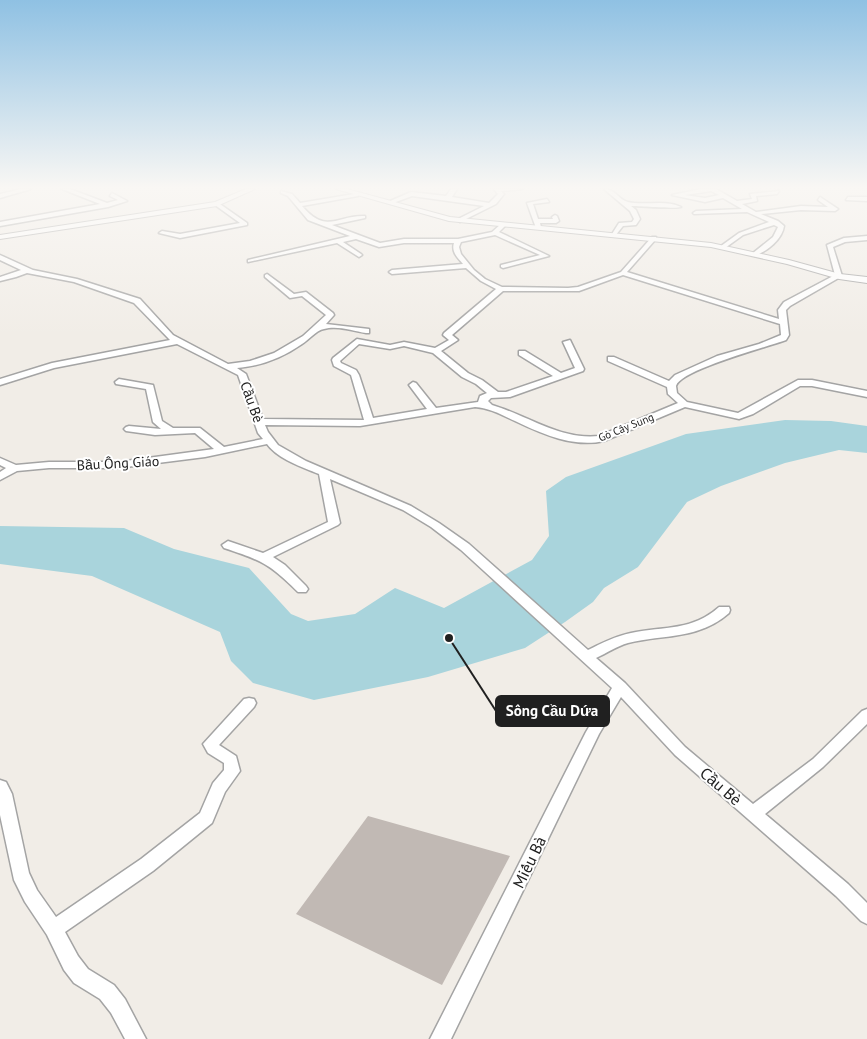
<svg xmlns="http://www.w3.org/2000/svg" width="867" height="1039" viewBox="0 0 867 1039" font-family="'PT Sans',sans-serif">
<style>
.water{fill:#a9d4dc}
.building{fill:#c1b9b4}
.lines{fill:none;stroke-linecap:round;stroke-linejoin:round}
.minor-casing{stroke:#a4a4a4;stroke-width:3}
.tertiary-casing{stroke:#a4a4a4;stroke-width:2}
.minor{fill:#fff;fill-rule:evenodd}
.tertiary{fill:#fff;fill-rule:evenodd}
.labels{text-anchor:middle;dominant-baseline:central;stroke-width:4;stroke-linejoin:round;paint-order:stroke}
.far-street-label{font-size:11px;fill:#202020;stroke:#fff}
.street-label{font-size:14px;fill:#202020;stroke:#fff}
.near-street-label{font-size:16px;fill:#202020;stroke:#fff}
.leader{fill:none;stroke:#202020;stroke-width:2}
.callout-dot{fill:#202020;stroke:#fff;stroke-width:2}
.callout{fill:#202020;stroke:#202020;stroke-width:2}
.callout-label{font-size:15px;text-anchor:middle;font-weight:bold;fill:#fff}
</style>
<rect width="100%" height="100%" fill="#f1ede7"/>
<polygon class="water" points="785,420 831,421 867,426 867,453 839,450 785,463 721,486 687,502 638,567 604,588 593,602 565,622 525,648 428,677 314,700 253,683 231,661 220,632 92,576 0,564 0,526 124,528 174,549 249,568 291,614 308,621 355,614 395,588 444,608 532,560 549,536 546,491 566,477 686,434"/>
<polygon class="building" points="368,816 510,856 442,985 296,914"/>
<g class="lines">
<defs>
<g id="minor">
<polygon points="21,189 31,189 0,198 0,194"/>
<polygon points="62,189 70,189 107,203 118,200 110,196 112,193 127,201 108,207 0,226 0,222 100,204"/>
<polygon points="451,189 457,189 452,197 489,203 498,194 494,189 523,189 501,191 504,194 496,204 460,222 457,220 458,219 484,206 412,196 393,203 388,202 411,192 446,196"/>
<path d="M604 189C615 189 619 200 628 202 645 206 665 199 681 207 677 209 640 206 631 206L636 210 640 219 636 225 623 226 615 236 612 234 619 223 632 222 634 219 630 211Z"/>
<path d="M701 189H716L737 201 752 199 750 194 779 191 777 194 756 196 757 201 742 204 756 212 801 206 828 207 818 200 820 197 838 209 835 211 801 210 761 214 778 221 784 226C782 240 767 251 755 256L752 254 753 253 773 237 778 227 774 225 743 235 725 248H721V246L739 233 769 222 747 212 694 214 693 213 696 211 742 209 723 198 705 202 672 195ZM711 191 719 195 705 198 685 195Z"/>
<path d="M281 191 292 194 300 203 360 193 358 196 302 206C327 235 336 215 365 216V218L332 225 380 243 404 239H458L492 232 501 224H505V226L499 232 549 256 503 268 501 267V265L540 255 495 235 461 242 459 247 461 254 474 270 485 279 502 287 568 288 578 287 621 272 652 237H656V239L627 272 779 319 778 310 784 302 835 275 827 245 844 238 867 236V240L845 242 833 247 842 276 790 306 786 310 789 335 786 340C767 347 680 370 676 386L677 393 687 402 738 413 798 380H812L867 391V397L812 386H800L753 414 739 419 685 407 604 441C574 448 542 434 515 421 502 415 490 408 475 407L360 426 265 425 268 432 278 445 306 461 411 506 439 523 469 544 588 650C602 643 616 636 631 633 665 626 692 631 719 607H729L730 610 729 613C698 640 665 634 628 643 617 646 607 653 596 658L625 683 685 747 753 804 813 759 862 711 867 709V724L823 767 765 814 848 884 867 903V924L861 921 836 896 675 755 621 697 599 734 451 1039H430L586 732 612 688 461 550 431 527 403 510 330 479 340 523 338 525 273 557 285 565 306 586 308 589 306 592H298C270 564 261 560 224 548L222 545 228 541 263 553 328 522 319 474C302 467 278 459 267 444L205 457 118 468H49L17 471 0 480V472L6 468 0 465V458L16 465 49 462H118L214 449 195 433 155 435 126 431 124 429 126 427 129 426 161 429 153 422 146 389 116 384 115 382 119 379 153 385 162 421 173 428H200L224 447 263 439 258 433 238 375 177 344 54 368 0 385V379L52 363 170 340 134 303 74 282 27 273 16 277 0 281V277L21 270 0 260V255L33 270 77 279 140 299 173 335 228 364 250 361 274 353 303 336 326 315 302 296 290 298 265 277V275L267 274 294 294 306 292 333 313 334 315 326 324 369 329V333H366C353 331 337 325 324 329 316 330 309 340 302 344 282 358 261 366 237 368L246 374 263 419 364 420 351 375 334 366 332 360 333 358 357 339 390 345 404 342 435 348 449 340 443 335 444 333 496 289 481 281 466 268 392 274 389 272 392 270 463 264C458 258 451 252 454 243H404L379 247 356 239 343 242 361 254 362 255 359 257 337 243 248 262V260L350 236 308 220 288 196 281 193ZM623 275 780 324 781 335 759 344 717 356 675 375 669 381 614 357H608V361L667 387 668 394 678 403 599 436C559 440 529 416 492 405L488 401 491 398 510 397 583 371 584 369 570 340 563 342 575 368 561 373 525 351H519V355L553 376 506 392H498L482 380 468 373 441 351 458 340 452 335 503 291H579ZM359 344 390 349 404 346 433 353 462 377 476 384 487 393 480 396 478 402 436 408 416 383 413 382 409 385 427 409 373 418 359 375 356 370 341 363 340 361Z"/>
<polygon points="848,197 867,197 867,201 846,200"/>
<polygon points="547,199 549,202 533,204 538,219 553,219 552,217 555,215 557,216 559,221 556,223 540,223 541,227 536,228 527,203"/>
<polygon points="217,202 247,223 247,225 180,238 159,233 162,231 180,234 240,223 215,205"/>
<polygon points="249,698 254,699 256,703 254,707 219,745 236,756 240,771 225,792 212,823 153,871 65,932 78,956 88,969 114,985 125,999 146,1039 125,1039 111,1013 100,999 74,983 64,970 47,935 25,902 14,880 0,815 0,780 6,782 12,794 29,873 37,890 56,917 141,859 200,813 213,783 224,770 224,763 208,753 203,744 244,699"/>
</g>
<g id="tertiary">
<polygon points="246,189 255,189 217,206 0,239 0,235 215,202"/>
<polygon points="336,189 347,189 450,217 711,243 789,260 840,274 867,277 867,283 839,279 787,264 711,247 449,221"/>
</g>
</defs>
<use href="#minor" class="minor-casing"/>
<use href="#tertiary" class="tertiary-casing"/>
<use href="#minor" class="minor"/>
<use href="#tertiary" class="tertiary"/>
</g>
<linearGradient id="sky" x2="0" y2="1"><stop stop-color="#8fc1e3"/><stop offset="0.56" stop-color="#f9f7f4"/><stop offset="1" stop-color="#f9f7f4" stop-opacity="0"/></linearGradient>
<rect width="867" height="335" fill="url(#sky)"/>
<g class="labels">
<g class="far-street-label">
<text transform="translate(626 427) rotate(-22)">Gò Cây Sung</text>
</g>
<g class="street-label">
<text transform="translate(252 402) rotate(70)">Cầu Bè</text>
<text transform="translate(118 463) rotate(-3)">Bầu Ông Giáo</text>
</g>
<g class="near-street-label">
<text transform="translate(721 786) rotate(41)">Cầu Bè</text>
<text transform="translate(529 862) rotate(-64)">Miếu Bà</text>
</g>
</g>
<path class="leader" d="M449 638L496 711"/>
<circle class="callout-dot" cx="449" cy="638" r="5"/>
<rect class="callout" x="496" y="696" width="113" height="30" rx="5"/>
<g class="callout-label">
<text x="552" y="716">Sông Cầu Dứa</text>
</g>
</svg>
